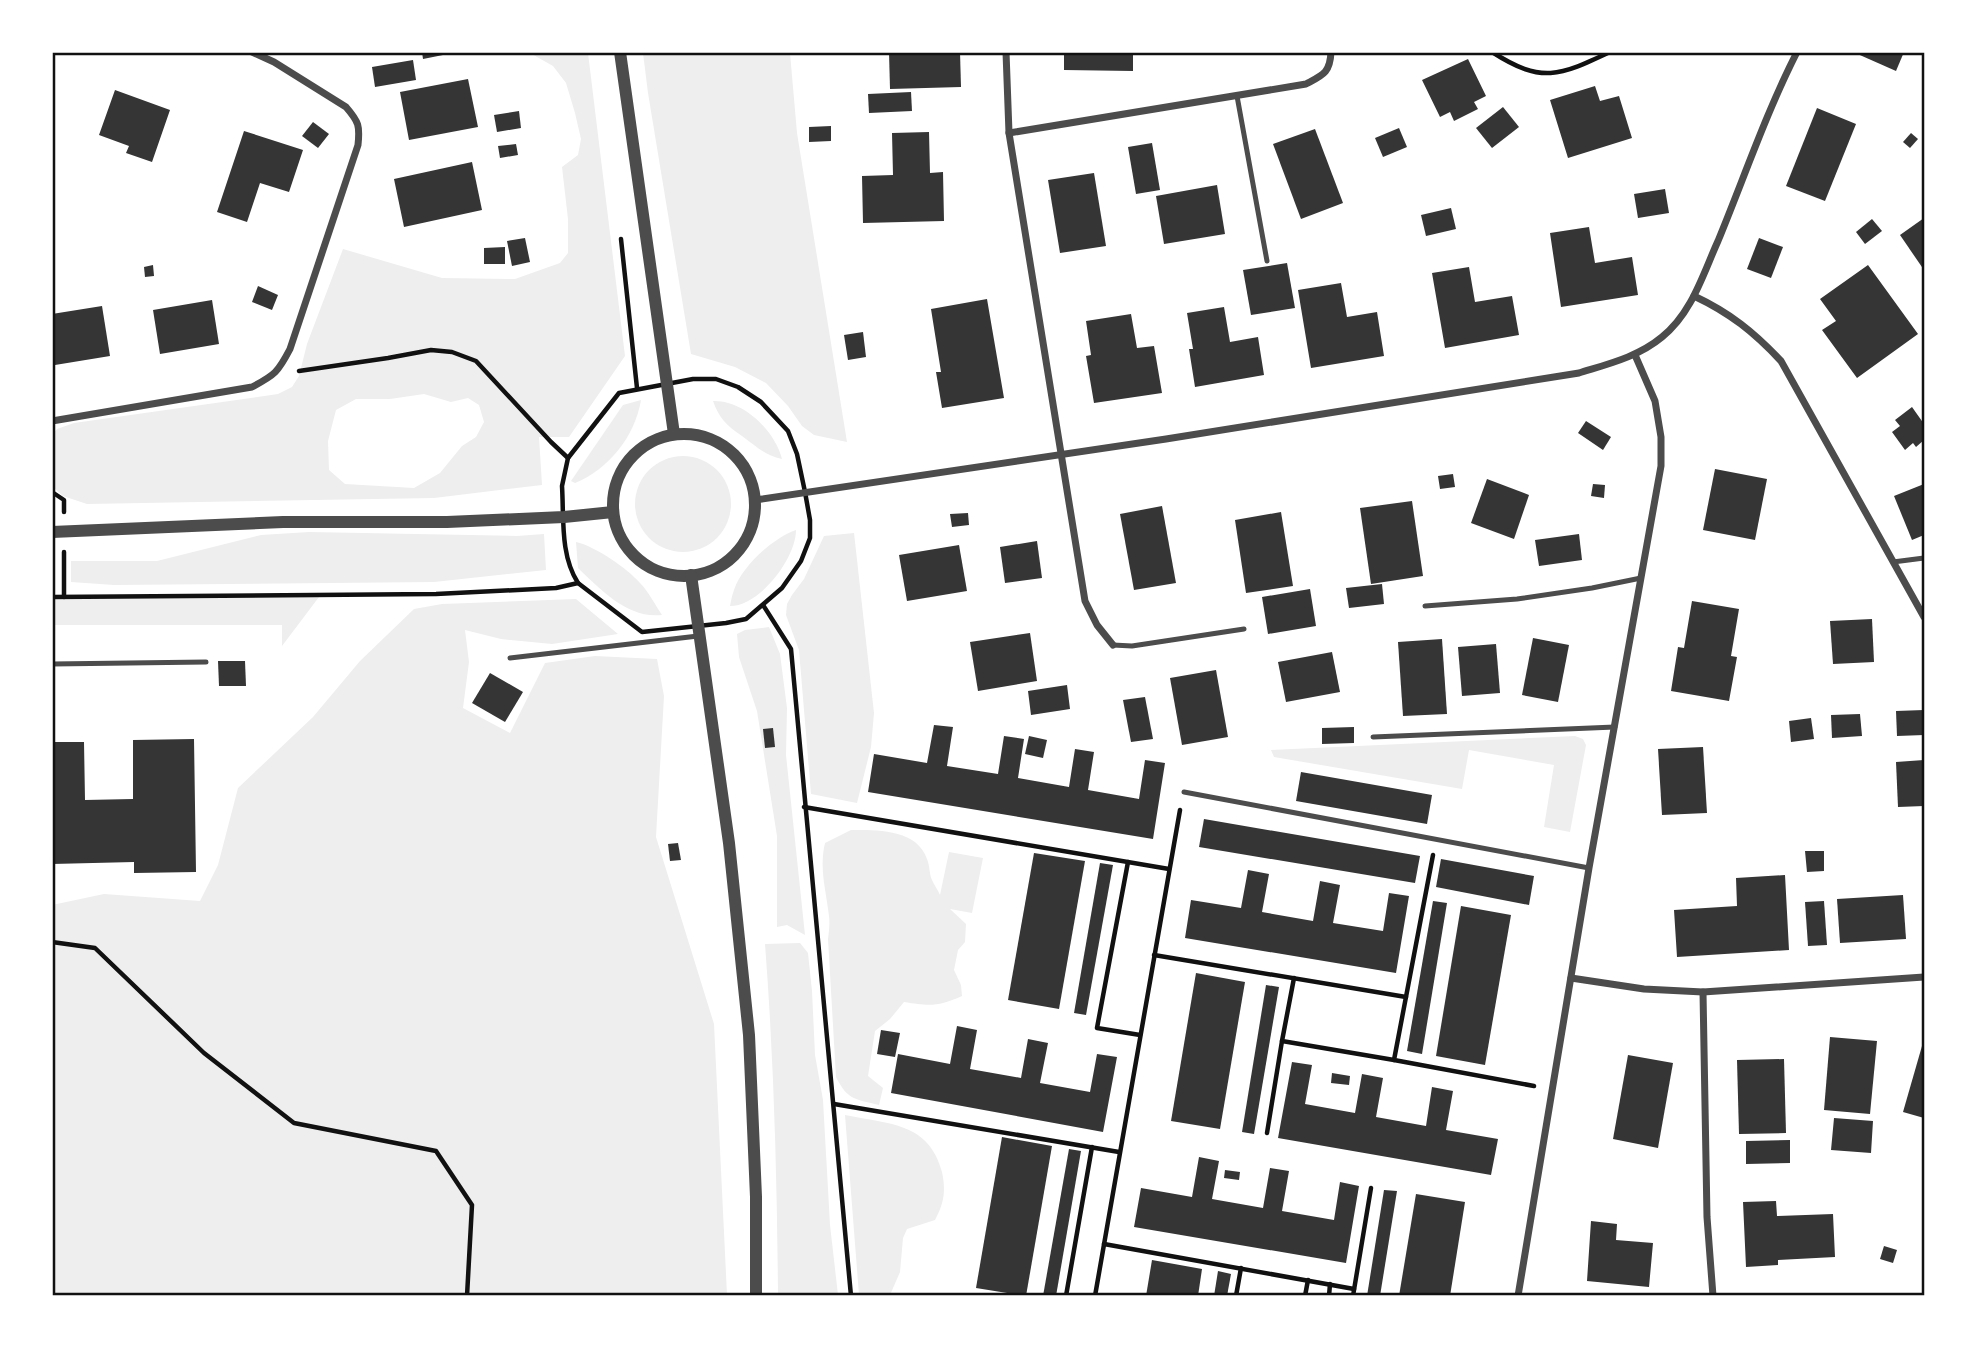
<svg xmlns="http://www.w3.org/2000/svg" width="1977" height="1348" viewBox="0 0 1977 1348" font-family="'Sofia Sans Condensed',sans-serif">
<style>
.green{fill:#eee;fill-rule:evenodd}
.building{fill:#353535}
.lines{fill:none;stroke-linecap:round;stroke-linejoin:round}
.path{stroke:#111;stroke-width:4.5}
.service{stroke:#4c4c4c;stroke-width:5}
.minor{stroke:#4c4c4c;stroke-width:7}
.tertiary{stroke:#4c4c4c;stroke-width:12}
.neatline{fill:none;stroke:#111;stroke-width:2.5}
</style>
<rect width="100%" height="100%" fill="#fff"/>
<g class="green">
<path d="M530 53H588L625 356 569 437H539L542 485 434 498 87 504 63 496 53 487V434L57 429 74 423 278 394 292 387 299 376 307 344 343 249 442 278 515 279 560 263 568 253V219L562 167 578 155 581 139 575 113 566 83 553 66ZM424 394 451 402 468 398 479 405 484 422 476 437 462 446 440 473 414 488 345 484 329 470 328 441 336 410 356 399H390Z"/>
<polygon points="643,53 790,53 797,133 847,442 814,435 802,426 788,406 766,383 735,367 691,354 648,93"/>
<path d="M641 400C635 436 609 469 575 483L571 481 623 405Z"/>
<path d="M713 401C744 400 775 431 782 459 764 455 756 446 742 436 727 426 719 418 713 401Z"/>
<circle cx="683" cy="504" r="48"/>
<path d="M796 530C796 558 760 606 730 606 731 601 732 595 734 590 742 566 773 538 796 530Z"/>
<polygon points="309,532 517,536 544,534 546,570 434,582 114,585 71,582 71,561 157,561 261,535"/>
<polygon points="854,533 874,713 871,747 857,803 811,794 799,650 786,615 787,604 792,595 804,579 824,536"/>
<path d="M576 542C595 546 628 569 640 583 649 592 655 605 662 615 628 619 601 590 578 568Z"/>
<polygon points="319,597 282,646 282,625 53,625 52,598"/>
<polygon points="576,599 618,634 552,644 501,639 465,630 469,662 463,708 510,733 545,663 595,656 657,659 664,696 656,837 714,1024 727,1295 53,1295 52,905 104,894 200,901 218,865 238,788 313,717 360,661 414,609 442,604"/>
<polygon points="769,627 780,654 787,708 786,755 805,935 787,925 777,927 777,836 757,711 739,657 737,634 745,630"/>
<polygon points="1575,736 1583,739 1586,745 1570,832 1544,827 1554,765 1469,750 1462,789 1274,757 1271,750"/>
<path d="M851 830C877 830 917 829 927 859 930 866 929 874 932 880 934 885 938 890 940 895L949 852 983 858 972 913 950 909 966 924 965 942 958 950 954 970 961 985 962 996C938 1007 929 1006 904 1002L890 1019 875 1031 868 1076 883 1088 879 1105C856 1099 848 1101 836 1077L828 939C829 931 830 923 829 916 826 890 819 868 825 843Z"/>
<path d="M800 943 808 953 812 991 815 1055 823 1100 830 1225 838 1295H778C777 1178 774 1061 765 944Z"/>
<path d="M845 1115C888 1124 929 1122 942 1172 946 1191 944 1203 935 1220L907 1229 903 1238 900 1272 890 1295H859Z"/>
</g>
<g class="building">
<polygon points="422,52 448,52 448,54 423,59"/>
<polygon points="889,52 960,52 961,87 890,89"/>
<polygon points="1064,52 1133,52 1133,71 1064,70"/>
<polygon points="1853,52 1904,52 1896,71"/>
<polygon points="1468,59 1486,96 1474,102 1478,109 1454,121 1450,112 1440,117 1422,80"/>
<polygon points="413,60 416,80 375,87 372,67"/>
<polygon points="468,79 478,127 409,140 400,92"/>
<polygon points="1595,86 1600,101 1619,96 1632,138 1568,158 1550,100"/>
<polygon points="115,90 170,110 152,162 126,153 129,146 99,135"/>
<polygon points="911,92 912,111 869,113 868,94"/>
<polygon points="1503,107 1519,127 1492,148 1476,128"/>
<polygon points="1817,108 1856,124 1825,201 1786,186"/>
<polygon points="519,111 521,128 497,132 494,115"/>
<polygon points="313,122 329,134 318,148 302,136"/>
<polygon points="831,126 831,141 809,142 809,127"/>
<polygon points="1399,128 1407,147 1383,157 1375,138"/>
<polygon points="1315,129 1343,203 1301,219 1273,144"/>
<polygon points="244,131 303,150 289,192 260,183 247,222 217,212"/>
<polygon points="929,132 930,173 943,172 944,221 863,223 862,176 893,175 892,133"/>
<polygon points="1911,133 1918,139 1910,148 1903,142"/>
<polygon points="1152,143 1160,190 1136,194 1128,147"/>
<polygon points="516,144 518,155 500,158 498,146"/>
<polygon points="472,162 482,210 404,227 394,179"/>
<polygon points="1094,173 1106,246 1060,253 1048,180"/>
<polygon points="1217,185 1225,234 1164,244 1156,196"/>
<polygon points="1665,189 1669,213 1638,218 1634,194"/>
<polygon points="1451,208 1456,229 1426,236 1421,215"/>
<polygon points="1924,218 1924,270 1900,235"/>
<polygon points="1872,219 1882,231 1865,244 1856,232"/>
<polygon points="1589,227 1595,263 1632,257 1638,295 1561,307 1550,233"/>
<polygon points="525,238 530,262 512,266 507,241"/>
<polygon points="1759,238 1783,247 1771,278 1747,269"/>
<polygon points="505,247 505,264 484,264 484,248"/>
<polygon points="1287,263 1295,308 1251,315 1243,270"/>
<polygon points="153,265 154,276 145,277 144,267"/>
<polygon points="1868,265 1918,334 1857,378 1822,330 1836,321 1820,299"/>
<polygon points="1469,267 1475,302 1512,296 1519,335 1445,348 1432,273"/>
<polygon points="1341,283 1347,317 1377,312 1384,356 1311,368 1298,290"/>
<polygon points="258,286 278,295 272,310 252,302"/>
<polygon points="987,299 1004,398 942,408 936,372 941,372 931,309"/>
<polygon points="212,300 219,344 160,354 153,310"/>
<polygon points="102,306 110,356 55,365 52,350 52,314"/>
<polygon points="1224,307 1230,342 1258,337 1264,375 1195,387 1189,349 1193,349 1187,313"/>
<polygon points="1131,314 1137,348 1154,346 1162,393 1094,403 1086,356 1091,355 1086,321"/>
<polygon points="863,332 866,357 848,360 844,335"/>
<polygon points="1912,407 1924,424 1924,440 1916,447 1913,443 1905,450 1892,432 1900,426 1895,420"/>
<polygon points="1586,421 1611,437 1603,450 1578,433"/>
<polygon points="1715,469 1767,479 1755,540 1703,530"/>
<polygon points="1453,474 1455,487 1440,489 1438,476"/>
<polygon points="1487,479 1529,495 1514,539 1471,523"/>
<polygon points="1593,484 1605,485 1604,498 1591,496"/>
<polygon points="1924,484 1924,535 1912,540 1894,496"/>
<polygon points="1412,501 1423,576 1371,584 1360,508"/>
<polygon points="1162,506 1176,583 1134,590 1120,514"/>
<polygon points="1281,512 1293,586 1246,593 1235,520"/>
<polygon points="968,513 969,525 952,527 950,514"/>
<polygon points="1579,534 1582,560 1539,566 1535,540"/>
<polygon points="1037,541 1042,578 1005,583 1000,547"/>
<polygon points="959,545 967,591 907,601 899,555"/>
<polygon points="1382,584 1384,604 1349,608 1346,588"/>
<polygon points="1310,589 1316,626 1268,634 1262,597"/>
<polygon points="1692,601 1739,609 1731,656 1737,657 1729,701 1671,691 1678,647 1684,648"/>
<polygon points="1872,619 1874,662 1833,664 1830,621"/>
<polygon points="1030,633 1037,681 978,691 970,642"/>
<polygon points="1533,638 1569,645 1558,702 1522,695"/>
<polygon points="1442,639 1447,714 1403,716 1398,642"/>
<polygon points="1496,644 1500,693 1462,696 1458,647"/>
<polygon points="1332,652 1340,692 1286,702 1278,662"/>
<polygon points="218,661 245,661 246,686 219,686"/>
<polygon points="1216,670 1228,737 1182,745 1170,678"/>
<polygon points="490,673 523,692 505,722 472,703"/>
<polygon points="1067,685 1070,709 1031,715 1028,691"/>
<polygon points="1145,697 1153,739 1131,742 1123,700"/>
<polygon points="1924,710 1924,735 1897,736 1896,711"/>
<polygon points="1860,714 1862,736 1832,738 1831,715"/>
<polygon points="1811,718 1814,739 1791,742 1789,721"/>
<polygon points="934,725 953,727 947,766 998,774 1004,736 1024,739 1018,778 1069,787 1075,749 1094,752 1088,790 1139,799 1145,760 1165,763 1153,839 868,792 874,754 927,763"/>
<polygon points="1354,727 1354,743 1322,744 1322,728"/>
<polygon points="773,728 775,747 765,748 763,729"/>
<polygon points="1029,736 1047,740 1043,758 1025,754"/>
<polygon points="194,739 196,872 134,873 134,862 52,864 52,742 84,742 85,800 133,799 133,740"/>
<polygon points="1703,747 1707,813 1662,815 1658,749"/>
<polygon points="1924,760 1924,806 1898,807 1896,762"/>
<polygon points="1301,772 1432,795 1427,824 1296,801"/>
<polygon points="1204,819 1420,856 1415,883 1199,847"/>
<polygon points="678,843 681,860 670,861 668,844"/>
<polygon points="1805,851 1824,851 1824,871 1807,872"/>
<polygon points="1034,853 1085,861 1059,1009 1008,1000"/>
<polygon points="1441,859 1534,876 1529,905 1436,887"/>
<polygon points="1100,863 1113,865 1086,1015 1074,1013"/>
<polygon points="1248,870 1269,874 1262,912 1313,921 1320,881 1340,885 1333,923 1383,931 1389,893 1409,896 1396,973 1185,938 1191,900 1241,908"/>
<polygon points="1785,875 1789,950 1677,957 1674,910 1737,906 1736,878"/>
<polygon points="1903,895 1906,939 1840,943 1837,899"/>
<polygon points="1433,901 1447,903 1422,1054 1407,1051"/>
<polygon points="1824,901 1827,945 1808,946 1805,902"/>
<polygon points="1461,906 1511,915 1485,1065 1436,1056"/>
<polygon points="1196,973 1245,982 1220,1129 1171,1121"/>
<polygon points="1266,985 1279,987 1254,1134 1242,1132"/>
<polygon points="957,1026 977,1030 970,1069 1021,1078 1028,1039 1048,1043 1040,1083 1090,1092 1097,1054 1117,1057 1103,1132 891,1093 898,1054 950,1064"/>
<polygon points="881,1030 900,1033 895,1057 877,1054"/>
<polygon points="1830,1037 1877,1041 1870,1114 1824,1110"/>
<polygon points="1924,1039 1924,1118 1903,1112"/>
<polygon points="1628,1055 1673,1063 1658,1148 1613,1139"/>
<polygon points="1784,1059 1786,1133 1739,1134 1737,1060"/>
<polygon points="1292,1062 1312,1065 1305,1104 1355,1113 1362,1074 1383,1078 1376,1117 1426,1126 1432,1087 1453,1091 1446,1130 1498,1139 1491,1175 1278,1138"/>
<polygon points="1332,1073 1350,1076 1349,1085 1331,1083"/>
<polygon points="1834,1118 1873,1121 1871,1153 1831,1150"/>
<polygon points="1002,1137 1052,1146 1026,1296 976,1288"/>
<polygon points="1790,1140 1790,1163 1746,1164 1746,1141"/>
<polygon points="1069,1149 1081,1151 1056,1296 1043,1296"/>
<polygon points="1199,1157 1219,1161 1212,1199 1263,1208 1270,1168 1289,1171 1282,1211 1334,1220 1340,1182 1359,1186 1346,1263 1134,1227 1141,1188 1192,1197"/>
<polygon points="1225,1170 1240,1172 1239,1180 1224,1178"/>
<polygon points="1384,1190 1397,1191 1380,1296 1367,1296"/>
<polygon points="1416,1194 1465,1202 1450,1296 1399,1296"/>
<polygon points="1776,1201 1777,1216 1833,1214 1835,1257 1778,1260 1778,1265 1746,1267 1743,1202"/>
<polygon points="1591,1221 1617,1224 1616,1240 1653,1243 1649,1287 1587,1281"/>
<polygon points="1884,1246 1897,1250 1893,1263 1880,1259"/>
<polygon points="1152,1260 1202,1269 1198,1296 1146,1296"/>
<polygon points="1218,1271 1231,1274 1227,1296 1214,1296"/>
</g>
<g class="lines">
<g class="path">
<path d="M1492 52C1542 84 1559 76 1610 52"/>
<polyline points="621,239 637,388"/>
<polyline points="299,371 388,358 431,350 452,352 476,361 551,442 568,458"/>
<path d="M693 379H716L738 387 761 402 788 431 797 454 805 492 810 520V538L801 561 782 588 746 619 726 623 642 632 578 583C560 555 564 518 562 486L568 458 619 393Z"/>
<polyline points="52,492 64,500 64,512"/>
<polyline points="52,597 436,594 556,588 578,583"/>
<polyline points="64,597 64,552"/>
<polyline points="763,605 791,649 851,1296"/>
<polyline points="804,807 1169,869"/>
<polyline points="1433,855 1394,1060 1534,1086"/>
<polyline points="1128,862 1097,1028 1140,1035"/>
<polyline points="52,942 95,948 204,1053 294,1123 436,1151 472,1205 467,1296"/>
<polyline points="1154,955 1406,997"/>
<polyline points="1294,978 1282,1041 1394,1060"/>
<polyline points="834,1104 1119,1152"/>
<polyline points="1267,1133 1282,1041"/>
<polyline points="1104,1244 1354,1289"/>
<polyline points="1066,1296 1092,1147"/>
<polyline points="1095,1296 1180,810"/>
<polyline points="1236,1296 1241,1268"/>
<polyline points="1305,1296 1308,1280"/>
<polyline points="1329,1296 1330,1284"/>
<polyline points="1353,1296 1371,1188"/>
</g>
<g class="service">
<polyline points="1237,96 1267,261"/>
<polyline points="1893,562 1924,558"/>
<polyline points="1425,606 1517,599 1592,588 1641,578"/>
<polyline points="1113,645 1132,646 1244,629"/>
<polyline points="510,658 698,636"/>
<polyline points="52,664 206,662"/>
<polyline points="1373,737 1615,727"/>
<polyline points="1184,792 1589,868"/>
</g>
<g class="minor">
<polyline points="1006,52 1009,133 1085,601 1097,625 1113,645"/>
<path d="M1009 133 1306 84C1323 75 1330 73 1331 52"/>
<path d="M1694 296C1730 313 1754 332 1781 361L1924 617"/>
<path d="M52 421 252 387C275 375 278 372 290 349L358 145C360 126 359 122 346 107L274 62 252 52"/>
<path d="M755 500 1166 439 1579 373C1608 364 1638 357 1662 337 1692 313 1703 274 1718 241 1744 178 1766 113 1797 52"/>
<polyline points="1571,978 1644,989 1703,992 1924,977"/>
<polyline points="1703,992 1707,1217 1713,1296"/>
<polyline points="1518,1296 1589,868 1661,466 1661,437 1655,401 1635,355"/>
</g>
<g class="tertiary">
<polyline points="620,52 674,434"/>
<circle cx="684" cy="505" r="71"/>
<polyline points="52,532 283,522 447,522 564,517 613,512"/>
<polyline points="691,575 729,843 749,1035 756,1197 756,1296"/>
</g>
</g>
<rect width="1977" height="1348" fill="none" stroke="#ffffff" stroke-width="108"/>
<rect x="54" y="54" width="1869" height="1240" class="neatline"/>
</svg>
